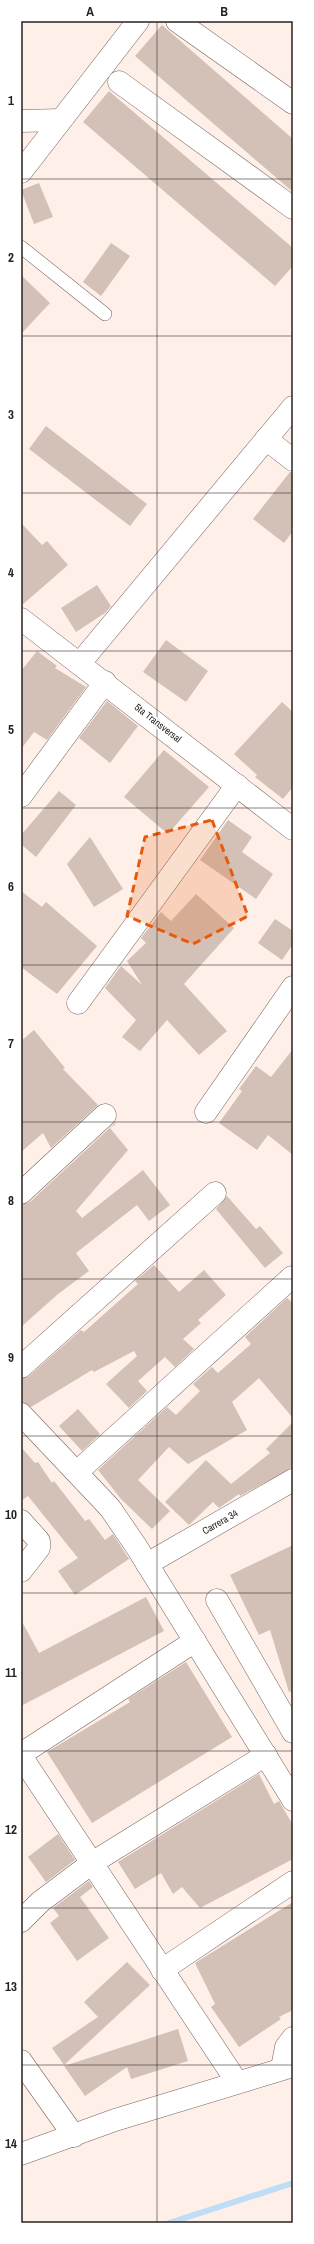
<svg xmlns="http://www.w3.org/2000/svg" width="314" height="2244" viewBox="0 0 314 2244" font-family="'Archivo Narrow',sans-serif">
<style>
.lines{fill:none;stroke-linecap:round;stroke-linejoin:round}
.stream{stroke:#beddf7;stroke-width:6}
.building{fill:#d3c1b8}
.lane-casing{stroke:#75655d;stroke-width:14}
.street-casing{stroke:#75655d;stroke-width:23}
.lane{stroke:#fff;stroke-width:13}
.street{stroke:#fff;stroke-width:22}
.marked{fill:#e8590c;fill-opacity:0.2;stroke:#e8590c;stroke-width:3;stroke-dasharray:8 5;stroke-linejoin:round}
.grid{fill:none;stroke:#28221e;stroke-width:1;stroke-opacity:0.55}
.labels{text-anchor:middle;dominant-baseline:central;stroke-width:4;stroke-linejoin:round;paint-order:stroke}
.street-label{font-size:10px;fill:#28221e;stroke:#fff}
.neatline{fill:none;stroke:#28221e;stroke-width:1.5}
.grid-label{font-size:13px;text-anchor:middle;font-weight:bold;fill:#28221e}
</style>
<rect width="100%" height="100%" fill="#feefe8"/>
<g class="lines">
<polyline class="stream" points="169,2223 293,2183"/>
</g>
<g class="building">
<polygon points="162,25 293,139 293,192 135,56"/>
<polygon points="109,91 293,248 293,266 275,286 83,122"/>
<polygon points="39,183 53,217 34,224 21,190"/>
<polygon points="111,243 130,256 101,296 83,282"/>
<polygon points="21,275 50,303 21,334"/>
<polygon points="46,426 147,504 130,526 29,449"/>
<polygon points="290,472 293,472 293,531 284,543 253,519"/>
<polygon points="21,523 42,545 47,541 68,565 21,606"/>
<polygon points="97,585 111,606 105,613 76,632 61,608"/>
<polygon points="166,640 208,671 186,702 143,672"/>
<polygon points="37,651 57,666 55,668 86,687 47,740 34,732 21,749 21,671"/>
<polygon points="107,701 138,726 110,763 79,738"/>
<polygon points="282,702 293,712 293,787 283,799 255,777 257,775 234,754"/>
<polygon points="164,750 209,787 168,834 124,797"/>
<polygon points="59,791 76,805 36,857 21,844 21,835"/>
<polygon points="228,820 252,837 242,852 273,874 256,899 200,860"/>
<polygon points="90,837 123,889 94,907 67,864"/>
<polygon points="21,891 42,907 46,902 97,946 57,994 21,967"/>
<polygon points="196,894 234,928 184,984 227,1031 199,1055 167,1020 140,1051 122,1037 136,1020 105,988 121,966 142,985 127,961 146,943 141,938 161,912 171,921"/>
<polygon points="275,919 293,931 293,944 282,960 258,943"/>
<polygon points="34,1030 65,1068 63,1069 98,1105 51,1148 43,1133 21,1152 21,1041"/>
<polygon points="293,1049 293,1155 268,1135 257,1150 219,1123 242,1091 239,1089 256,1066 271,1077"/>
<polygon points="115,1123 116,1124 110,1128 128,1150 76,1211 82,1218 143,1170 170,1205 149,1221 137,1205 76,1253 89,1271 58,1294 21,1327 21,1205 30,1202"/>
<polygon points="227,1196 256,1229 260,1226 283,1253 265,1268 216,1209"/>
<polygon points="154,1265 179,1292 204,1270 226,1295 198,1320 201,1323 183,1339 194,1349 175,1367 165,1357 138,1381 147,1391 129,1408 106,1384 137,1356 134,1351 94,1372 92,1370 31,1407 21,1402 21,1379 29,1376 81,1330 84,1332 138,1284 135,1281"/>
<polygon points="287,1298 293,1303 293,1418 259,1378 232,1402 247,1430 188,1464 169,1447 138,1480 170,1511 152,1529 121,1499 98,1470 167,1407 176,1415 200,1391 193,1384 212,1367 218,1373 251,1344 245,1337"/>
<polygon points="78,1409 100,1434 82,1451 59,1426"/>
<polygon points="293,1422 293,1468 240,1496 239,1494 219,1508 213,1502 189,1525 165,1502 206,1460 231,1484 270,1453 266,1449"/>
<polygon points="21,1447 35,1463 38,1462 52,1483 54,1481 85,1521 89,1519 105,1540 113,1534 129,1559 75,1595 58,1571 78,1558 28,1496 21,1501"/>
<polygon points="293,1545 293,1691 289,1692 270,1630 259,1635 230,1575"/>
<polygon points="146,1597 164,1631 21,1706 21,1620 39,1653"/>
<polygon points="186,1662 232,1737 92,1823 47,1752 130,1702 128,1699"/>
<polygon points="259,1774 274,1804 279,1801 293,1825 293,1859 200,1908 182,1887 173,1894 161,1873 135,1889 118,1862"/>
<polygon points="58,1834 75,1860 46,1882 28,1857"/>
<polygon points="89,1881 93,1887 80,1897 109,1938 77,1961 50,1923 59,1916 53,1908"/>
<polygon points="293,1902 293,2010 279,2017 281,2019 239,2047 211,2007 215,2004 195,1963"/>
<polygon points="127,1962 150,1985 64,2065 52,2048 98,2017 84,2002"/>
<polygon points="178,2029 188,2061 131,2079 127,2067 85,2096 64,2066"/>
</g>
<g class="lines">
<defs>
<polyline id="lane" points="21,247 105,314"/>
<g id="street">
<polyline points="177,21 293,103"/>
<polyline points="119,82 293,208"/>
<polyline points="21,121 61,120"/>
<polyline points="21,172 138,21"/>
<polyline points="266,439 293,460"/>
<polyline points="21,619 293,829"/>
<polyline points="80,663 293,407"/>
<polyline points="21,796 105,682"/>
<polyline points="78,1003 237,785"/>
<polyline points="206,1112 293,987"/>
<polyline points="21,1193 105,1115"/>
<polyline points="21,1367 215,1193"/>
<polyline points="21,1414 110,1508 136,1546 293,1800"/>
<polyline points="77,1472 292,1277"/>
<polyline points="21,1521 39,1541 39,1548 21,1571"/>
<polyline points="147,1564 293,1480"/>
<polyline points="217,1600 293,1732"/>
<polyline points="21,1754 195,1641"/>
<polyline points="21,1756 237,2082"/>
<polyline points="21,1921 40,1902 92,1863 266,1755"/>
<polyline points="162,1970 293,1882"/>
<polyline points="21,2061 74,2136"/>
<polyline points="282,2068 286,2047 293,2038"/>
<polyline points="21,2154 115,2120 293,2066"/>
</g>
</defs>
<use href="#lane" class="lane-casing"/>
<use href="#street" class="street-casing"/>
<use href="#lane" class="lane"/>
<use href="#street" class="street"/>
</g>
<path class="marked" d="M212 820 248 916 193 944 127 916 145 837Z"/>
<path class="grid" d="M157 21V2223M21 179H293M21 336H293M21 493H293M21 651H293M21 808H293M21 965H293M21 1122H293M21 1279H293M21 1436H293M21 1593H293M21 1751H293M21 1908H293M21 2065H293"/>
<g class="labels">
<g class="street-label">
<text transform="translate(158 723) rotate(38)">5ta Transversal</text>
<text transform="translate(220 1522) rotate(-30)">Carrera 34</text>
</g>
</g>
<rect width="314" height="2244" fill="none" stroke="#ffffff" stroke-width="44"/>
<rect x="22" y="22" width="270" height="2200" class="neatline"/>
<g class="grid-label">
<text x="90" y="16">A</text>
<text x="224" y="16">B</text>
<text x="11" y="105">1</text>
<text x="11" y="262">2</text>
<text x="11" y="419">3</text>
<text x="11" y="577">4</text>
<text x="11" y="734">5</text>
<text x="11" y="891">6</text>
<text x="11" y="1048">7</text>
<text x="11" y="1205">8</text>
<text x="11" y="1362">9</text>
<text x="11" y="1519">10</text>
<text x="11" y="1677">11</text>
<text x="11" y="1834">12</text>
<text x="11" y="1991">13</text>
<text x="11" y="2148">14</text>
</g>
</svg>
